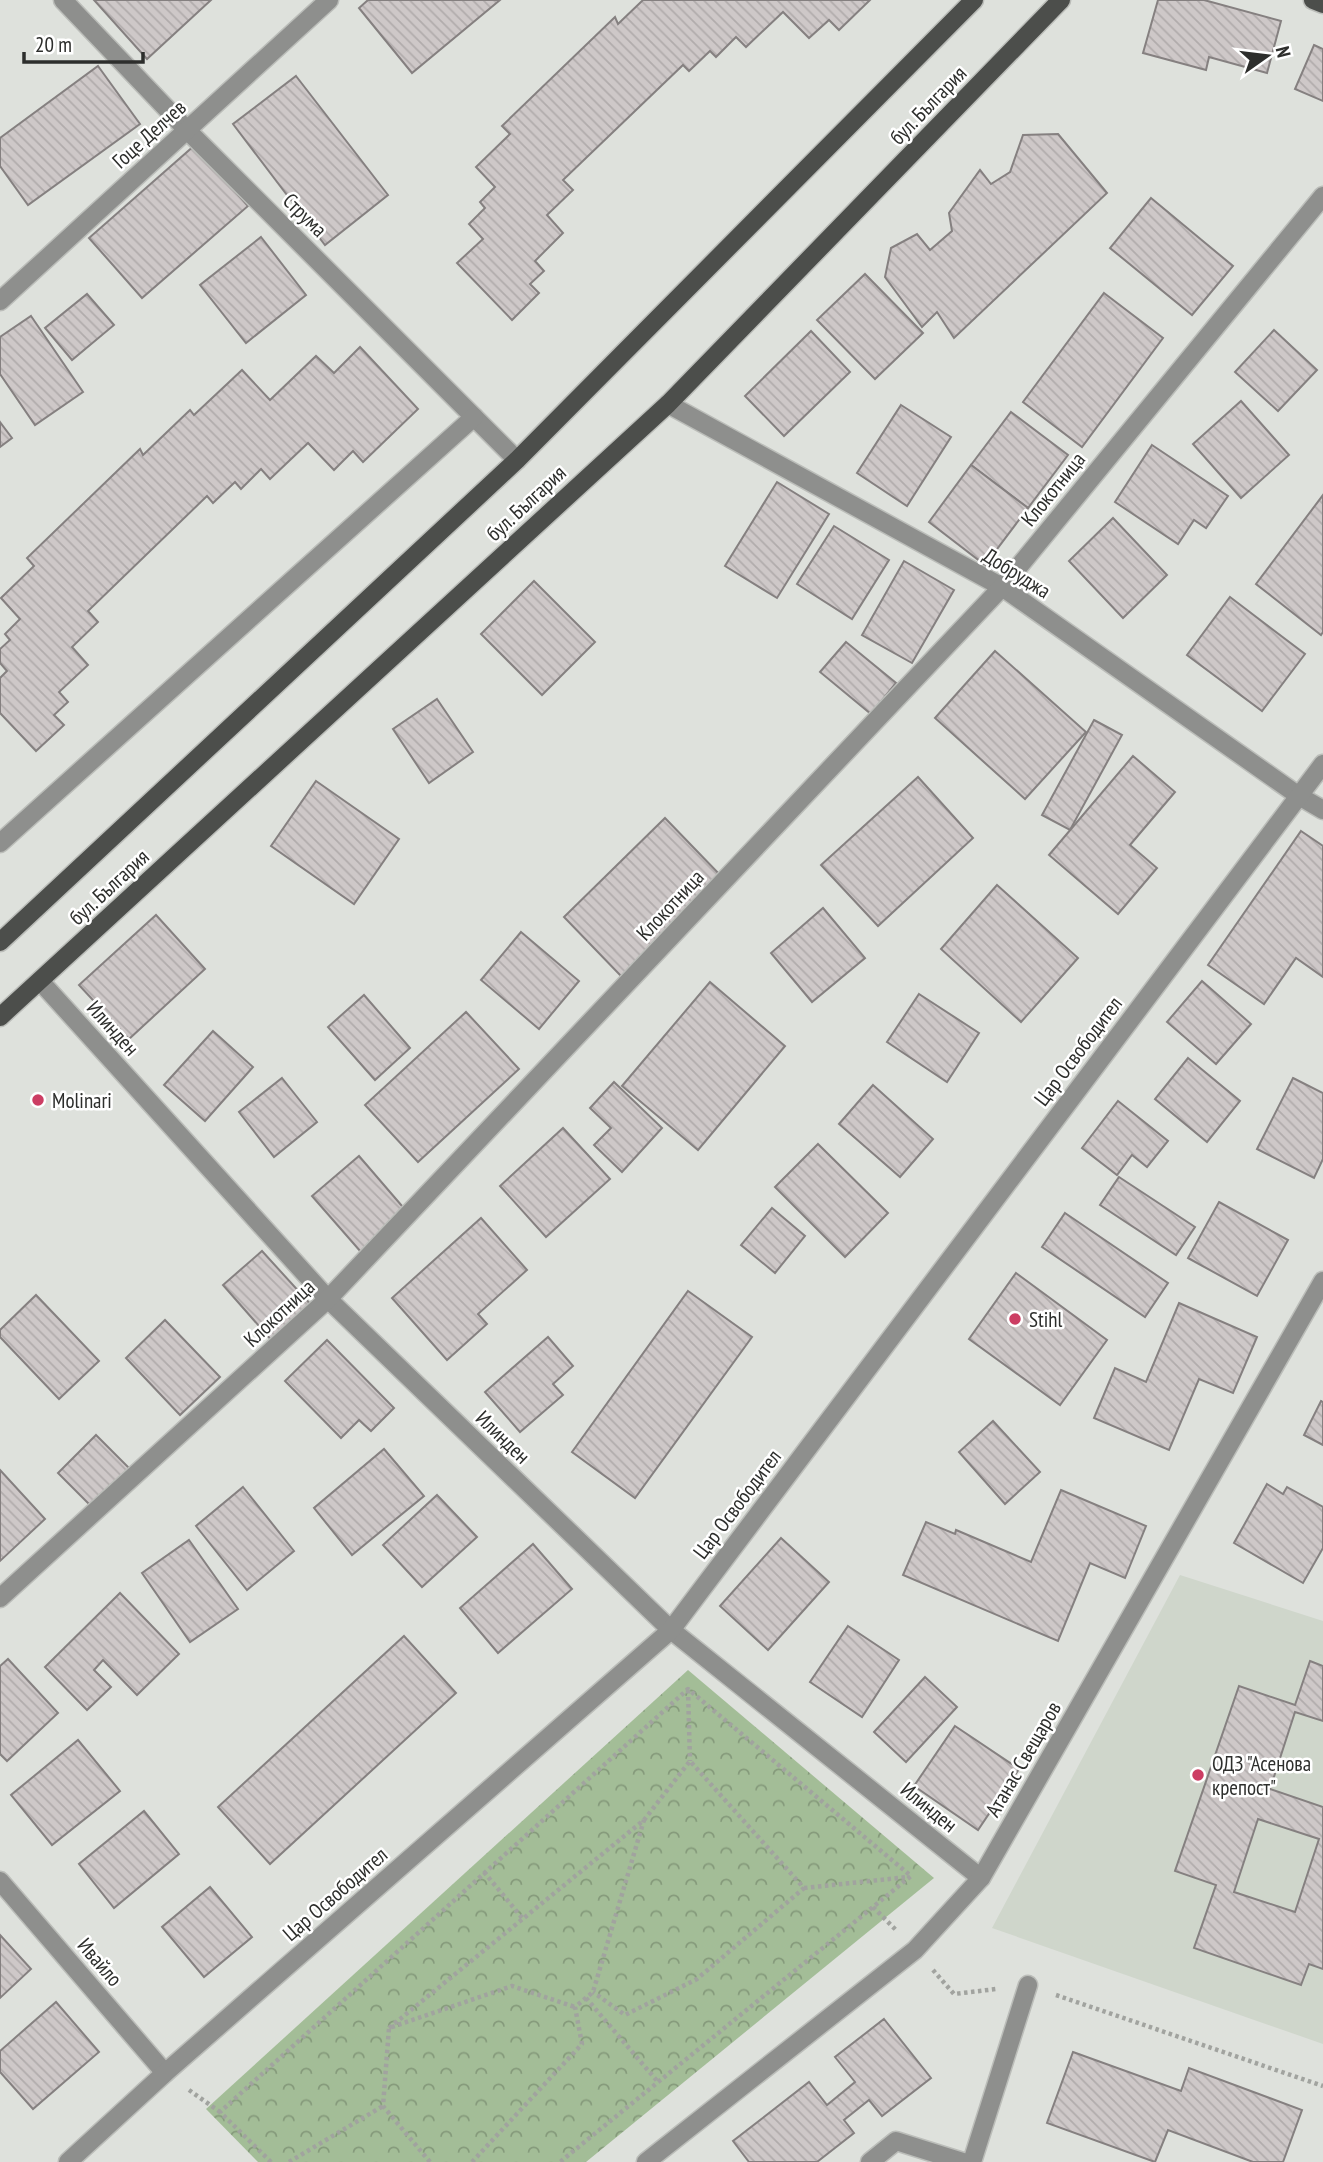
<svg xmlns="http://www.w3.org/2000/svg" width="1323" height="2162" viewBox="0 0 1323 2162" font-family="'PT Sans Narrow',sans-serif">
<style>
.built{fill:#cfd6cb}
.forest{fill:url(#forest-crowns)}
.building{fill:url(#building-back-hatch);stroke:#858080;stroke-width:2;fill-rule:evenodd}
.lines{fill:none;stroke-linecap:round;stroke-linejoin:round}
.minor-casing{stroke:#bbbdb9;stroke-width:21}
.major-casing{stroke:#bbbdb9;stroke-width:21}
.path{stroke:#a1a39f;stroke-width:4.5;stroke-dasharray:3.5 3.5;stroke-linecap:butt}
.minor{stroke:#8e8f8d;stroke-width:18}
.major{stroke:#4c4e4b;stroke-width:18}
.poi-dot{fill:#cc3d63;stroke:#fff;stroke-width:2.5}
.labels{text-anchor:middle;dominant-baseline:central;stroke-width:5;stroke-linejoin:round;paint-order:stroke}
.street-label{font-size:21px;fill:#2d2e2c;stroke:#fff}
.poi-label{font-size:21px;fill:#2d2e2c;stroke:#fff;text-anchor:start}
</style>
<defs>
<pattern id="forest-crowns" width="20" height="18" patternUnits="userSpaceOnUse" patternTransform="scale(1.75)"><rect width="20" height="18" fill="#a3bd97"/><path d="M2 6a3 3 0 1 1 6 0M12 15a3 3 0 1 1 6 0" fill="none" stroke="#859a7b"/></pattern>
<pattern id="building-back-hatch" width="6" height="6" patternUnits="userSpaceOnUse" patternTransform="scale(1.75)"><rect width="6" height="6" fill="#cec8c8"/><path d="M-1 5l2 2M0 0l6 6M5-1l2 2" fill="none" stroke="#b1acac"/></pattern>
</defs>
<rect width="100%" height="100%" fill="#dee1dc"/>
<polygon class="built" points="1180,1575 1323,1621 1323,2044 992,1928"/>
<polygon class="forest" points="688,1670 934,1878 586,2162 258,2162 206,2109"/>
<g class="building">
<polygon points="94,0 211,0 147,59"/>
<polygon points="368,0 500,0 412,73 359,8"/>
<polygon points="643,0 870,0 839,30 829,20 809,38 783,12 746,47 736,37 716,57 710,51 689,71 683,65 563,180 573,190 547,215 563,233 535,261 544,271 530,284 539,293 512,320 457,263 483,239 469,224 485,208 480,202 495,187 476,167 510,134 502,126 615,17 618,24"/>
<polygon points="1158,0 1204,0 1281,21 1267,73 1209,57 1206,70 1143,53"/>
<polygon points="1314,45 1323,49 1323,101 1295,89"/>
<polygon points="98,66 140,124 28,205 0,166 0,138"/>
<polygon points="296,76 388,195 325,245 233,124"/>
<polygon points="1058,134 1107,193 954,338 937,312 922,327 885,277 891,248 917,234 930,250 952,231 949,213 980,170 991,184 1010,172 1023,135"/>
<polygon points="195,145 248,206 142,298 89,238"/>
<polygon points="1151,198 1233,266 1192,315 1110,248"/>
<polygon points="261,237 306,295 246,343 200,285"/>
<polygon points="865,274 923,333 875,379 817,320"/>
<polygon points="1104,293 1163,338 1082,447 1023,402"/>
<polygon points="87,294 114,325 72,360 45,328"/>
<polygon points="31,316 83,392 35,425 0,374 0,337"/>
<polygon points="1274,330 1317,370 1278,411 1235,372"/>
<polygon points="811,331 850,372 784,436 745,396"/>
<polygon points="360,347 418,409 363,462 353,451 334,470 308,443 270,479 261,469 241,489 235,482 213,503 207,496 88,611 98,622 72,647 88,665 59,692 68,702 54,715 64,725 36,751 0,713 0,678 7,671 0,663 0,649 10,640 5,634 20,619 1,598 34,566 27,558 140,449 143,455 190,410 194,415 242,370 270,400 316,356 334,373"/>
<polygon points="1241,401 1289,455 1241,498 1193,444"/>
<polygon points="901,405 951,437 907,506 857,473"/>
<polygon points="1011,412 1068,455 1028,508 971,465"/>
<polygon points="0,422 12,438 0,447"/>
<polygon points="1152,445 1228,496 1206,528 1194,520 1178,544 1115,502"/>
<polygon points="971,465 1028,508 985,565 929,522"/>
<polygon points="777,482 829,514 777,598 725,566"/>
<polygon points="1323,495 1323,632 1321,635 1256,584"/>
<polygon points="1113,518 1167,575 1123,618 1069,561"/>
<polygon points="834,526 889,560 852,619 797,584"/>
<polygon points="904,561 954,590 912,663 862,635"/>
<polygon points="534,581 595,642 542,695 481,634"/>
<polygon points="1230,597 1305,654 1262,711 1187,655"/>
<polygon points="846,642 896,683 871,714 820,672"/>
<polygon points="995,651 1086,732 1025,799 935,718"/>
<polygon points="437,699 473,752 429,783 393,729"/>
<polygon points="1094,720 1122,735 1070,830 1042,815"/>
<polygon points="1133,756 1175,792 1130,845 1157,868 1118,914 1049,855"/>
<polygon points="918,777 973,838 878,926 821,865"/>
<polygon points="316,781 399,839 354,904 271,846"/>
<polygon points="665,818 723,878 622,977 564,917"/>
<polygon points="1301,831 1323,846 1323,977 1296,958 1264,1004 1208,965"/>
<polygon points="997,885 1078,958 1021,1022 941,949"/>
<polygon points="823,908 865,958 812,1002 771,953"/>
<polygon points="156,915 205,969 129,1039 79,985"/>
<polygon points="521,932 579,981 539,1029 481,980"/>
<polygon points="1202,981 1251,1024 1216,1064 1167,1022"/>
<polygon points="710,982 785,1046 698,1150 622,1086"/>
<polygon points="919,994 979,1033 947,1082 887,1042"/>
<polygon points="364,995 410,1048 375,1080 328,1027"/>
<polygon points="466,1012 519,1069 418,1162 365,1105"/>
<polygon points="213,1031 253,1067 205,1121 164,1085"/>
<polygon points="1188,1058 1240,1101 1207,1142 1155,1099"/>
<polygon points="282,1078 317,1122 274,1157 239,1112"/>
<polygon points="1293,1078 1323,1093 1323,1159 1314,1178 1257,1149"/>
<polygon points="614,1082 662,1128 622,1172 594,1145 611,1128 590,1108"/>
<polygon points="873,1085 933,1139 900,1177 839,1124"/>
<polygon points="1118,1101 1168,1141 1147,1167 1132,1155 1117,1175 1082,1148"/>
<polygon points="563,1128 610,1179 546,1237 500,1186"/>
<polygon points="818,1144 888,1213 845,1257 775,1187"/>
<polygon points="359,1156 408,1213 361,1252 312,1196"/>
<polygon points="1119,1177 1195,1227 1176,1255 1100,1205"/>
<polygon points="1219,1202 1288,1240 1257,1296 1188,1258"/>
<polygon points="772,1208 805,1236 775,1273 741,1245"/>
<polygon points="1065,1213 1168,1283 1145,1317 1042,1247"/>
<polygon points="481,1218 527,1270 478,1314 487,1324 447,1360 392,1298"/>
<polygon points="262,1251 313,1307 273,1342 223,1285"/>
<polygon points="1016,1273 1107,1340 1060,1405 969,1339"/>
<polygon points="688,1291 752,1337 635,1498 572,1452"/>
<polygon points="36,1295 99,1361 59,1399 0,1337 0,1330"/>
<polygon points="1179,1303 1257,1337 1233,1393 1199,1379 1169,1450 1094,1418 1115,1368 1146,1382"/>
<polygon points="165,1320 220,1377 180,1415 126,1358"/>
<polygon points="548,1337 573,1366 553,1384 563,1395 520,1432 485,1392"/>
<polygon points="327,1340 394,1408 371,1431 359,1420 341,1438 285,1381"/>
<polygon points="1321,1401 1323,1402 1323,1445 1304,1435"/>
<polygon points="993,1421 1040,1472 1005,1504 959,1452"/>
<polygon points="96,1435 131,1470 93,1508 58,1473"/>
<polygon points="384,1449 424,1496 352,1555 314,1508"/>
<polygon points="0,1470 45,1519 0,1561"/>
<polygon points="1267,1484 1283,1494 1287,1487 1323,1507 1323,1548 1303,1583 1234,1543"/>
<polygon points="243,1487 294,1551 247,1590 196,1526"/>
<polygon points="1061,1490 1146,1526 1125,1578 1090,1563 1058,1641 903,1575 926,1522 955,1534 956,1530 1031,1562"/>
<polygon points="437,1495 477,1537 422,1587 383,1545"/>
<polygon points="781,1538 829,1582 768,1650 720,1606"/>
<polygon points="189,1540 238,1609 190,1642 142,1573"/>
<polygon points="533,1544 572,1589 498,1653 460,1608"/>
<polygon points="120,1593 179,1654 137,1695 103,1660 94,1670 111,1687 87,1710 45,1667"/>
<polygon points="848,1626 899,1660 862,1717 810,1682"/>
<polygon points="404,1636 456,1693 270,1864 218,1807"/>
<polygon points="8,1659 58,1713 7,1761 0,1754 0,1666"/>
<path d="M1310 1661 1323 1666V1721L1295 1712 1270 1789 1323 1807V1969L1309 1964 1301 1985 1194 1948 1216 1885 1175 1871 1239 1686 1295 1705ZM1258 1819 1319 1839 1295 1912 1234 1892Z"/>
<polygon points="925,1677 957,1707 906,1762 874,1732"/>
<polygon points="955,1726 1019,1769 978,1830 914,1786"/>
<polygon points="78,1740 120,1791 52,1845 11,1795"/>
<polygon points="144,1811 179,1854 114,1908 79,1864"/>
<polygon points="210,1887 252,1937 204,1977 162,1927"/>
<polygon points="0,1935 31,1969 0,1998"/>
<polygon points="56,2002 99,2052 33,2109 0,2072 0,2051"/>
<polygon points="884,2019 931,2078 882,2116 869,2100 844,2120 854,2133 817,2162 749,2162 733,2141 809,2082 827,2105 855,2082 835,2057"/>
<polygon points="1073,2052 1181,2091 1189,2068 1302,2110 1283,2162 1253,2162 1168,2130 1155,2162 1047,2123"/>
</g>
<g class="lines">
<defs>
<g id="minor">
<polyline points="63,0 187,130 517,460"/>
<polyline points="0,301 329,0"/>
<polyline points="668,404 1002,587 1299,796 1323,810"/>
<polyline points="0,843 474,417"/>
<polyline points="40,981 328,1299 671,1630 981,1878"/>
<polyline points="0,1598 328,1299 1002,587 1323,196"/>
<polyline points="0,1881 165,2073"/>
<polyline points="68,2162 165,2073 671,1630 1323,764"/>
<polyline points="646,2162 915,1950 981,1878 1323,1281"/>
<polyline points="870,2162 896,2141 963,2162"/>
<polyline points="972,2162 1028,1985"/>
</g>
<g id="major">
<polyline points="1313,0 1323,4"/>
<polyline points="0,942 517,460 974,0"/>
<polyline points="0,1017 668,404 1061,0"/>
</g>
</defs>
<use href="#minor" class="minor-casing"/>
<use href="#major" class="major-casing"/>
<g class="path">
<polyline points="688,1690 690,1761"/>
<polyline points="484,1872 523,1919"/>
<polyline points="804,1888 908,1877"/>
<polyline points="873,1907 896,1930"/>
<polyline points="933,1970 954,1994 996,1989"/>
<polyline points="1056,1995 1323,2086"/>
<polyline points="586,1998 658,2082"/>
<polyline points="389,2028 644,1820 690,1761 804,1888 697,1979 625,2015 593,1992"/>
<polyline points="189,2090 220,2112"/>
<polyline points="271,2162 220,2112 688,1689 911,1876 560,2162"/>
<polyline points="289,2162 383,2106"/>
<polyline points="430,2162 383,2106 389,2028 512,1986 575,2007"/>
<polyline points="472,2162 582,2044 575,2007 593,1992 644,1820"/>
</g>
<use href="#minor" class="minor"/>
<use href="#major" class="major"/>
</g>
<g class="poi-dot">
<circle cx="38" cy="1100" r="7"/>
<circle cx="1015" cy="1319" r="7"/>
<circle cx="1198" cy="1775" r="7"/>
</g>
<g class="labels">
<g class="street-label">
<text transform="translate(928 105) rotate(-46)">бул. България</text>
<text transform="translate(149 134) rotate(-42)">Гоце Делчев</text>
<text transform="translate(305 215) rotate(45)">Струма</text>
<text transform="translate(1053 489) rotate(-51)">Клокотница</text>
<text transform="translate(526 503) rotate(-43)">бул. България</text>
<text transform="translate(1017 573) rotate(32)">Добруджа</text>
<text transform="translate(109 887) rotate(-43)">бул. България</text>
<text transform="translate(670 905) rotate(-47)">Клокотница</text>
<text transform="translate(113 1028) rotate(48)">Илинден</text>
<text transform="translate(1078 1051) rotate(-53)">Цар Освободител</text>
<text transform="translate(279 1313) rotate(-43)">Клокотница</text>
<text transform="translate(503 1437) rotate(44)">Илинден</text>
<text transform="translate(737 1504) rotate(-53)">Цар Освободител</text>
<text transform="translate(1023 1759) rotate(-60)">Атанас Свещаров</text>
<text transform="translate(929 1807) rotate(39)">Илинден</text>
<text transform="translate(335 1894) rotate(-41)">Цар Освободител</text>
<text transform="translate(100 1962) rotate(49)">Ивайло</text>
</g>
<g class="poi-label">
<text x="52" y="1100">Molinari</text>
<text x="1029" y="1319">Stihl</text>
<text x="1212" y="1763">ОДЗ "Асенова<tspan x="1212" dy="24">крепост"</tspan></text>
</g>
</g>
<g transform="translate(1267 56) rotate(76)" stroke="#ffffff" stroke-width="5" paint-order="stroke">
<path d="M0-5L12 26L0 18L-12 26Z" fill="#2d2e2c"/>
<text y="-10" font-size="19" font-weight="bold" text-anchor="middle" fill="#2d2e2c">N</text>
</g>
<path d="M24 52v10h119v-10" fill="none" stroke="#2d2e2c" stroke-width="3.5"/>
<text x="35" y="52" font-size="21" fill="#2d2e2c" stroke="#ffffff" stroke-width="5" paint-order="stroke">20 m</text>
</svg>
